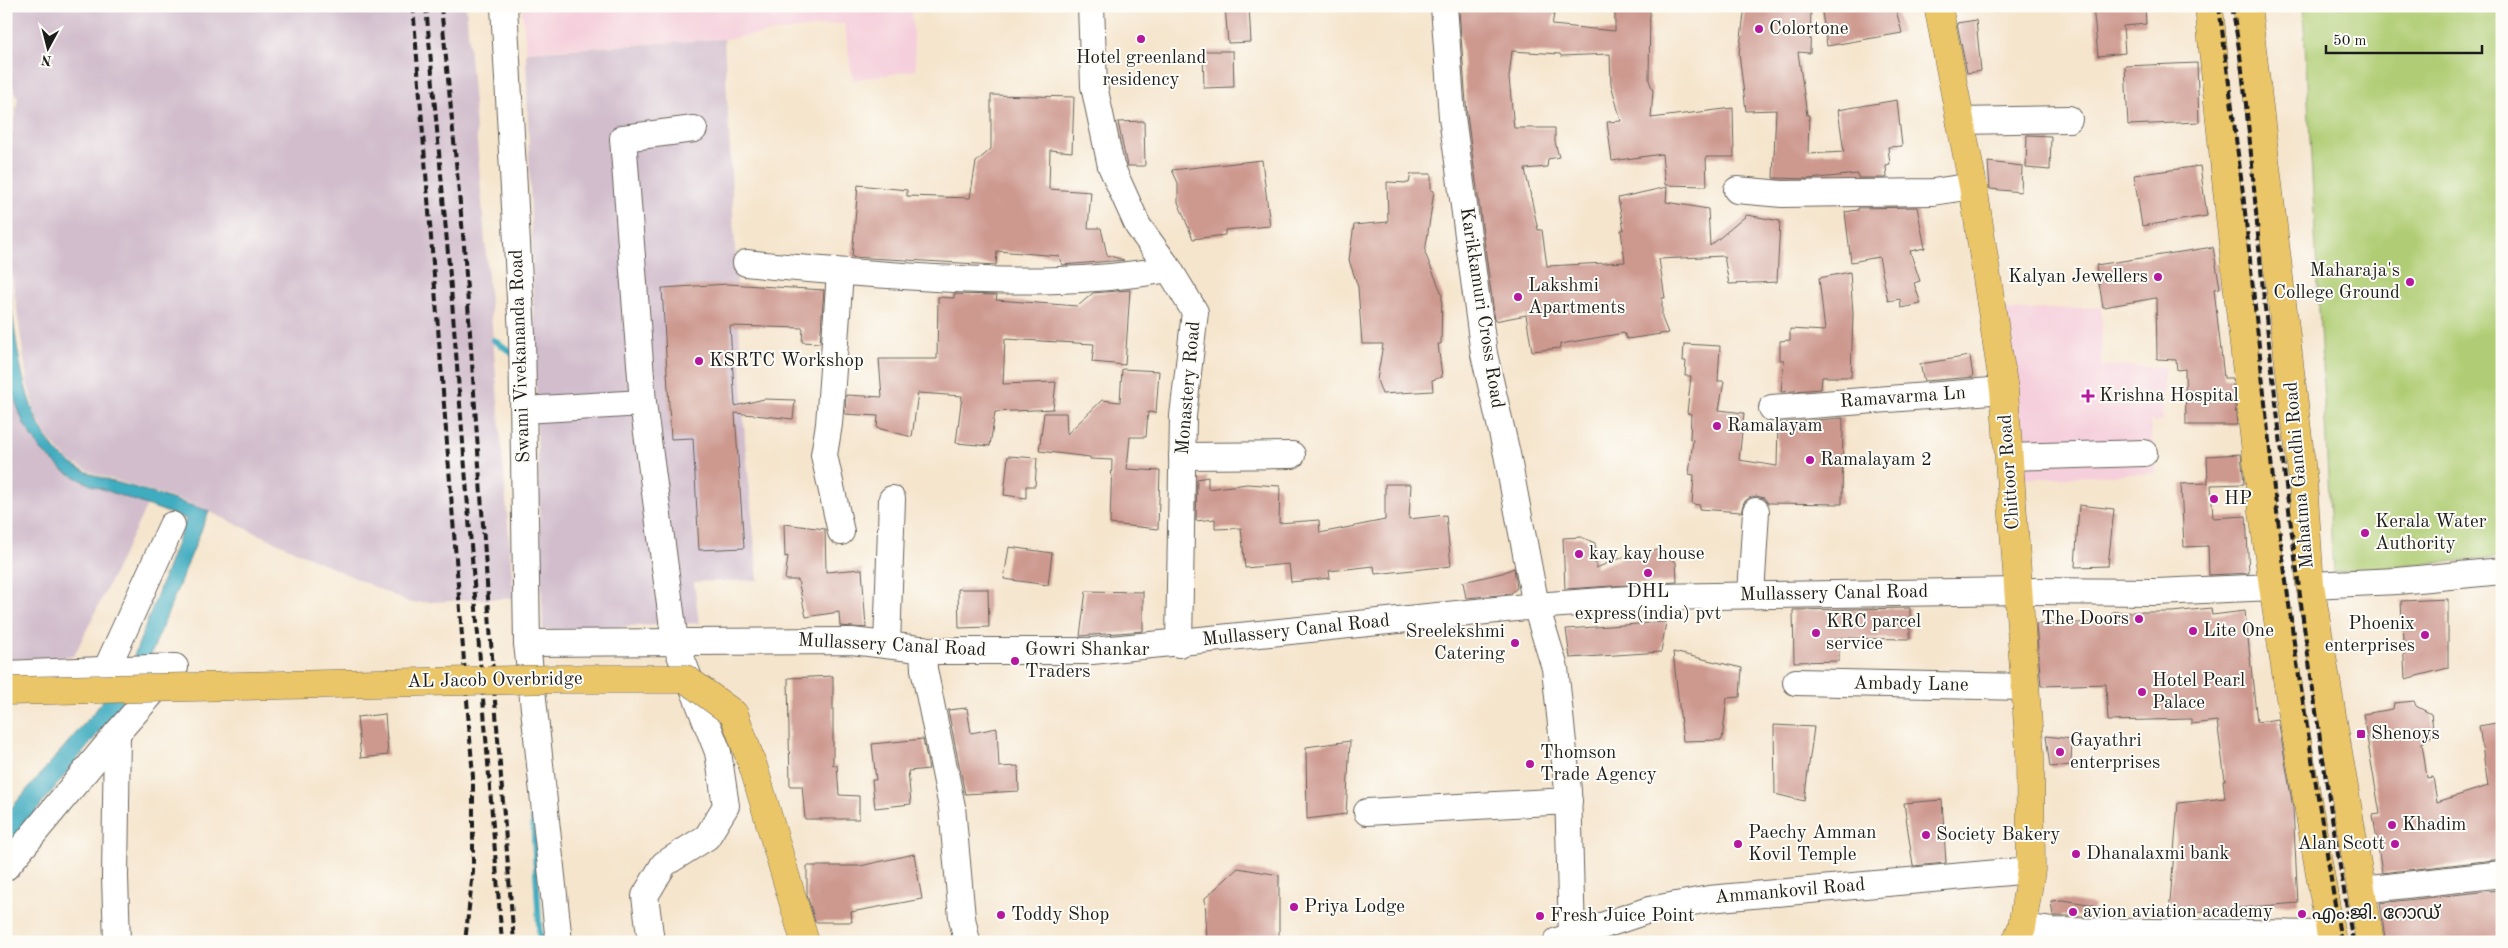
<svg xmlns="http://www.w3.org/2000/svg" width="2508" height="948" viewBox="0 0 2508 948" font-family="'Old Standard TT','Noto Sans Malayalam',serif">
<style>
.built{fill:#f5cfdc}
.industrial{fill:#d1bdcc}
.green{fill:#b0cd74;stroke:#667448}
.water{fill:#41acc0;stroke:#2e646e}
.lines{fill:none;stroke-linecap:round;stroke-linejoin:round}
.stream{stroke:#41acc0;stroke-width:6}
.building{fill:#cd998f}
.minor-casing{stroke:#68625a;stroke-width:28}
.major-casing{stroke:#68625a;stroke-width:29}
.minor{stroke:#fff;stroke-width:26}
.major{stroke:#ebc669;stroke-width:28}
.rail{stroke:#1c1c1c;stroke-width:4;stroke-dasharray:8 4;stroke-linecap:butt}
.major-bridge-casing{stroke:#68625a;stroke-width:29;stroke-linecap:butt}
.major-bridge{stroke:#ebc669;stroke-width:28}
.poi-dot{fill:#b5179e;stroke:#fdfcf7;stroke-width:2}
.labels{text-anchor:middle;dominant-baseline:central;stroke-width:4;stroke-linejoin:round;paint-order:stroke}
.poi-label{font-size:19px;fill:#1c1c1c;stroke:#fdfcf7;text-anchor:start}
.street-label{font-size:19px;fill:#1c1c1c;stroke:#fdfcf7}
</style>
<rect width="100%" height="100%" fill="#fdfcf7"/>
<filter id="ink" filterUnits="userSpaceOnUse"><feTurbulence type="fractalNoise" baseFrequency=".02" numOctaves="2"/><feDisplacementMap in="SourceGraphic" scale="10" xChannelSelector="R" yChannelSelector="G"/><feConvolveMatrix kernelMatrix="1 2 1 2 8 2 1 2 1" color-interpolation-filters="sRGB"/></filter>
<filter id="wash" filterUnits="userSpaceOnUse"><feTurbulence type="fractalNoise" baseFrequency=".0096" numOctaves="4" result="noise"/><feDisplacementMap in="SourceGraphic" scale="20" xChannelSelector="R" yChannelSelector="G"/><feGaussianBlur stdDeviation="1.12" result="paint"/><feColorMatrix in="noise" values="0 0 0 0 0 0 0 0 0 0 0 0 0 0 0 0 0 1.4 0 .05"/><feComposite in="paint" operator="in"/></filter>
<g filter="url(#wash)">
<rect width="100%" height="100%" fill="#f5e5cd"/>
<g class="built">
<polygon points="522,6 911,6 916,70 853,80 844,23 724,39 526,51"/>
<polygon points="2102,307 2101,366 2165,367 2162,422 2150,421 2156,473 2022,479 2001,311"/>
</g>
<g class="industrial">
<polygon points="6,6 466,6 514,598 410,603 192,504 96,474 69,461 50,441 37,418 28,386 6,236 6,166 18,98 6,72"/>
<polygon points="724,39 745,440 758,580 694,582 699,623 543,630 526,52"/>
<polygon points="6,369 12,393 24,424 41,451 64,471 91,485 147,505 74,656 6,660"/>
</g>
<polygon class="green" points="2303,6 2502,6 2502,557 2333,572"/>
<path class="water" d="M6 264C15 321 18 427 69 462 88 475 111 481 133 487 158 495 184 503 209 511L150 657 115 712 6 849V814L96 710 134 656 186 519 91 485 64 471 41 450 24 424 12 392 6 369Z"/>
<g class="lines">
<g class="stream">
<polyline points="494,340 515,355"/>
<polyline points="533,818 540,942"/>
</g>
</g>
<g id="blocks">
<g class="building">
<polygon points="1225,6 1249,6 1251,42 1228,43"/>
<polygon points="1533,6 1555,9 1552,25 1615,31 1615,6 1650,6 1649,80 1653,91 1651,118 1733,108 1734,157 1706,157 1707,186 1665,185 1662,154 1612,161 1607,122 1621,121 1611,84 1610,54 1561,56 1560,54 1512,51 1509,78 1514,128 1555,128 1555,142 1559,157 1548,159 1547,167 1525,169 1538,230 1542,230 1547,266 1625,262 1621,230 1624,230 1618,198 1667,187 1666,202 1708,209 1710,246 1747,215 1780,221 1777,282 1729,284 1724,256 1659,259 1665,298 1662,298 1662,318 1668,333 1627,339 1624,333 1560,344 1560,348 1532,351 1526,315 1495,321 1467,115 1459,10"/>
<polygon points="1745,6 1811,6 1810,53 1798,52 1807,115 1809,115 1808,154 1844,152 1838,110 1897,100 1902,146 1888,147 1890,165 1886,166 1887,178 1858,178 1858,174 1808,179 1773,178 1776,110 1746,111 1739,53"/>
<polygon points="1821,6 1895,6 1902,33 1827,46"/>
<polygon points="2093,6 2145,6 2146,24 2123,26 2125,53 2098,56"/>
<polygon points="1976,20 1981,71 1967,73 1957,23"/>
<polygon points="1203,51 1233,51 1234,87 1204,88"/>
<polygon points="2197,63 2199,122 2128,125 2125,66"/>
<polygon points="991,95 1074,97 1072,152 1050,150 1049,189 1091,192 1088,228 1101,228 1107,255 1124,260 1062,265 1059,256 997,251 996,265 852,257 858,185 907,190 907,196 970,198 976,162 991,149"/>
<polygon points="1144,121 1145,166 1127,166 1118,122"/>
<polygon points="2027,135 2051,136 2050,170 2026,168"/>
<polygon points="1262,160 1270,226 1225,230 1225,235 1193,239 1178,202 1178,183 1172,170"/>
<polygon points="1988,162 2022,166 2021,192 1990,189"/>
<polygon points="2200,166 2207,216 2142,226 2134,175"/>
<polygon points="1411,174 1431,174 1431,190 1434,191 1425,253 1442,294 1441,344 1438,344 1442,377 1432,380 1433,391 1382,394 1377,380 1383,344 1362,344 1358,287 1349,260 1354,225 1388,222 1387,182 1409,183"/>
<polygon points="1917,207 1925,248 1910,251 1920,281 1914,283 1921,304 1901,308 1900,299 1888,301 1879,257 1851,262 1845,212 1858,210 1858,208"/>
<polygon points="2213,247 2220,288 2214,289 2224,378 2232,378 2237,425 2186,425 2185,369 2177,370 2176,360 2157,359 2156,298 2103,307 2096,265"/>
<polygon points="1850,272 1853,313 1851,377 1822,377 1821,389 1781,392 1784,360 1780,360 1780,341 1790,340 1790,329 1825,331 1819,278"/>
<polygon points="728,284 824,290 820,343 802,342 803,328 730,326 735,406 764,399 795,400 793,419 735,413 744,548 699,550 693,438 671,439 662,288"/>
<polygon points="1130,290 1125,365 1092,362 1094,344 1005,339 1003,384 1056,382 1053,409 995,412 990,446 956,443 962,396 918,393 912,437 877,428 878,416 845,414 846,395 882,397 879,359 937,359 938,297 954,298 954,294 997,295 996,300 1078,306 1093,293"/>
<polygon points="1684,344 1720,346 1718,381 1724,381 1719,410 1744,413 1739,460 1777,466 1778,423 1843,418 1842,504 1768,503 1764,498 1756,496 1749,498 1744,502 1741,512 1699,509 1700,505 1692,504 1694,475 1689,474 1693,440 1690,439 1691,414 1687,413 1691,376 1685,376 1686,361 1683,361"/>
<polygon points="1970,356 1973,377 1924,381 1920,364"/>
<polygon points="1122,369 1159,371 1156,413 1148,412 1146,437 1130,437 1127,469 1160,471 1158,529 1110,524 1112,460 1090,459 1090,457 1039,451 1044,413 1066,413 1067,434 1102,400 1120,402"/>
<polygon points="2241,454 2244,484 2211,485 2213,518 2246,516 2249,573 2209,575 2208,546 2184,547 2181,484 2208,483 2207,456"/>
<polygon points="1008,456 1037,458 1035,486 1026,486 1026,498 1004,495"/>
<polygon points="1208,477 1208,489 1247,484 1280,486 1279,523 1319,520 1320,533 1385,520 1385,484 1411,484 1409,519 1446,515 1451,566 1375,574 1374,566 1329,571 1330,578 1291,582 1289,564 1245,568 1241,528 1215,529 1215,519 1196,521 1197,479"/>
<polygon points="2079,505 2114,509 2108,566 2075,567"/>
<polygon points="784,524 825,529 826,572 862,569 866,628 840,626 839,612 806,617 798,580 785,580 788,556 785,557"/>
<polygon points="1581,537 1595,543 1596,568 1636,552 1659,550 1676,562 1677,582 1565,589 1563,538"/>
<polygon points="1009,547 1052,553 1048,585 1004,579"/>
<polygon points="1514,568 1517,588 1510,594 1466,598 1463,582 1502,573"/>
<polygon points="958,589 988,589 989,627 959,628"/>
<polygon points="1086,591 1143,592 1143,631 1080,636"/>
<polygon points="2448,599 2448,668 2405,679 2401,601"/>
<polygon points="1910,608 1910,639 1839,638 1839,661 1794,662 1793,610"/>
<polygon points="2211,608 2212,615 2245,611 2257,722 2278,719 2293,808 2298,903 2169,914 2178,803 2225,798 2223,780 2225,780 2217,721 2191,724 2191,719 2108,721 2106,684 2041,686 2036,624 2112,622 2112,612 2172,612"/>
<polygon points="1666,622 1661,652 1570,658 1566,629"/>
<polygon points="1673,652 1742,668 1740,697 1727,698 1722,740 1683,741"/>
<polygon points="833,676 833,765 837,765 839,795 859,796 859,819 805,819 802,786 790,786 788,678"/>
<polygon points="2414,701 2416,706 2431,714 2434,734 2422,743 2427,778 2433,777 2437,802 2488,786 2479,726 2502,722 2502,859 2382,873 2373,815 2380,814 2363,714 2393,709 2394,703"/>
<polygon points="967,708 971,733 997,728 999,767 1018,766 1019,791 965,794 948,710"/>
<polygon points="385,714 388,755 361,758 357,717"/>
<polygon points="1774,725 1814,727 1804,801 1775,794"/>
<polygon points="2046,736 2072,739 2071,765 2050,767"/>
<polygon points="923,739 929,769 908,771 911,804 875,808 872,780 876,780 872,744"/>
<polygon points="1350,741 1346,814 1307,819 1306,747"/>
<polygon points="1942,800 1946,863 1913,866 1904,803"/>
<polygon points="914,854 922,899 851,912 852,922 815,922 807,895 807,866 860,866"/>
<polygon points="1238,868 1279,875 1279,942 1207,942 1205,898"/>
<polygon points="2499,890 2502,942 2396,942 2396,939 2385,938 2380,903"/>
<polygon points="2063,900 2094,905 2091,916 2053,916 2051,901"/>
</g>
</g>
</g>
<g filter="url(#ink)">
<use href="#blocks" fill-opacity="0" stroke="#68625a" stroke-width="1"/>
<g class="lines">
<defs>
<g id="minor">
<polyline points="504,6 522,335 527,643 559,942"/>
<polyline points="1091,6 1094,86 1111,166 1138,226 1169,269 1195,312 1183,416 1179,644"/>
<polyline points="1444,6 1452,117 1484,354 1507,454 1536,606 1555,668 1568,790 1572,937"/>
<polyline points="1960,121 2069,119"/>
<polyline points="1737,190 1782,194 1933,192 1973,186"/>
<path d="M746 263C809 270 872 274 935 278 1013 282 1091 283 1169 269"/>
<polyline points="840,273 829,424 824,455 841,532"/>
<polyline points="1772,408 2004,390"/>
<polyline points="524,410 643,403"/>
<polyline points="1182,456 1292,455"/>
<polyline points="2009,457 2144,453"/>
<polyline points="2310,585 2397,581 2502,571"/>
<polyline points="1751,595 1756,511"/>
<polyline points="527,643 852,641 936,651 1092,651 1536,606 1656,597 2019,591 2156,592 2274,587"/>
<polyline points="887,645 892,499"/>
<polyline points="923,649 924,669 952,807 962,918 967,942"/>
<polyline points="106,670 172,525"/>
<polyline points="6,674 175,667 117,733 6,867"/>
<polyline points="1796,682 2025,687"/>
<polyline points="1367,812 1569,801"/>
<polyline points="2362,890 2502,874"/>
<polyline points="2022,927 2052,931 2330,934"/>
<polyline points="1557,941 1649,910 1709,899 2031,870"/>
<polyline points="117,942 115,877 117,733"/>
<polyline points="651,942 645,896 664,864 707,837 726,806 718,752 675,642 643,403 623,138 694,129"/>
</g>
<g id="major">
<polyline points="1938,6 1973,186 2004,390 2030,754 2031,870 2022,927 2016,942"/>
<path d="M2209 6C2223 164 2241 321 2259 478 2277 633 2305 788 2332 942"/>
<polyline points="2247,6 2303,481 2310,585 2370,942"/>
</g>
</defs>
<use href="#minor" class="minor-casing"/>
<use href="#major" class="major-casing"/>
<use href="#minor" class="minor"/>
<use href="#major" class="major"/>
<g class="rail">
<polyline points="413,6 473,777 473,872 465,942"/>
<polyline points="426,6 450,276 502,942"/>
<polyline points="441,6 464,245 495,701 514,942"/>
<polyline points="2219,6 2243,193 2274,489 2296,658 2341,942"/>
<path d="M2232 6C2251 109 2254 213 2266 317 2290 526 2316 735 2353 942"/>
</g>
<defs>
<polyline id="major-bridge" points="6,691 557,679 686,679 734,714 754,769 805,942"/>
</defs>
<use href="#major-bridge" class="major-bridge-casing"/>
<use href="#major-bridge" class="major-bridge"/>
</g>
</g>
<g class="poi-dot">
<circle cx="1759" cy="29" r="5"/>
<circle cx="1141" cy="39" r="5"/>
<circle cx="2158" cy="277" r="5"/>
<circle cx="2410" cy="282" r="5"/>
<circle cx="1518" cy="297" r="5"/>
<circle cx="699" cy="361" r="5"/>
<path d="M2085.5 388.5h5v5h5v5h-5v5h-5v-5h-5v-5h5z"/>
<circle cx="1717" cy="426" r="5"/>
<circle cx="1810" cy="460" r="5"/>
<circle cx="2214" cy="499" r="5"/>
<circle cx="2365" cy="533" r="5"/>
<circle cx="1579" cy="554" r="5"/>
<circle cx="1648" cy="573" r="5"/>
<circle cx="2139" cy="619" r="5"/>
<circle cx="2193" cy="631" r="5"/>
<circle cx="1816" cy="633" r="5"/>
<circle cx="2425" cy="635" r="5"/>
<circle cx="1515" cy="643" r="5"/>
<circle cx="1015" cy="661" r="5"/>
<circle cx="2142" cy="692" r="5"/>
<rect x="2356" y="729" width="10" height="10" rx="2.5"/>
<circle cx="2060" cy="752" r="5"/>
<circle cx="1530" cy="764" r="5"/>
<circle cx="2392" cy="825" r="5"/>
<circle cx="1926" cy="835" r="5"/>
<circle cx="1738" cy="844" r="5"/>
<circle cx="2395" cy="844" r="5"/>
<circle cx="2076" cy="854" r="5"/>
<circle cx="1294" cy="907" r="5"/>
<circle cx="2073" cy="912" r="5"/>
<circle cx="2302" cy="914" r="5"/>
<circle cx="1001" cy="915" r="5"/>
<circle cx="1540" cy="916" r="5"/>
</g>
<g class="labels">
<g class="poi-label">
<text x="1769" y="29">Colortone</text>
<text x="1141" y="58" text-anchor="middle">Hotel greenland<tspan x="1141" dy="22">residency</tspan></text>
<text x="2400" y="271" text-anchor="end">Maharaja's<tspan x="2400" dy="22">College Ground</tspan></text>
<text x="2148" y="277" text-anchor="end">Kalyan Jewellers</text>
<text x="1528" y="286">Lakshmi<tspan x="1528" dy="22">Apartments</tspan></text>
<text x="709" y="361">KSRTC Workshop</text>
<text x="2099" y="396">Krishna Hospital</text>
<text x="1727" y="426">Ramalayam</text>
<text x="1820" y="460">Ramalayam 2</text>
<text x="2224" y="499">HP</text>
<text x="2375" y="522">Kerala Water<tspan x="2375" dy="22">Authority</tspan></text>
<text x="1589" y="554">kay kay house</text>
<text x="1648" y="592" text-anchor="middle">DHL<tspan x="1648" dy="22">express(india) pvt</tspan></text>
<text x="2129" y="619" text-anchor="end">The Doors</text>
<text x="1826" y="622">KRC parcel<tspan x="1826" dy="22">service</tspan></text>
<text x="2415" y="624" text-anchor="end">Phoenix<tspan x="2415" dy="22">enterprises</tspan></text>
<text x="2203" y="631">Lite One</text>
<text x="1505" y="632" text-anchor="end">Sreelekshmi<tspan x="1505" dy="22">Catering</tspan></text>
<text x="1025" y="650">Gowri Shankar<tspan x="1025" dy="22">Traders</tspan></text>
<text x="2152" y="681">Hotel Pearl<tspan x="2152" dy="22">Palace</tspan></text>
<text x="2371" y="734">Shenoys</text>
<text x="2070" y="741">Gayathri<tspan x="2070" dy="22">enterprises</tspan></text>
<text x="1540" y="753">Thomson<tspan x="1540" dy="22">Trade Agency</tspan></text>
<text x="2402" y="825">Khadim</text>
<text x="1748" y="833">Paechy Amman<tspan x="1748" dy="22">Kovil Temple</tspan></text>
<text x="1936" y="835">Society Bakery</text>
<text x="2385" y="844" text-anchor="end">Alan Scott</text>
<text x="2086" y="854">Dhanalaxmi bank</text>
<text x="1304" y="907">Priya Lodge</text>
<text x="2083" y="912">avion aviation academy</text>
<text x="2312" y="914">എം.ജി. റോഡ്</text>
<text x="1011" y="915">Toddy Shop</text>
<text x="1550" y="916">Fresh Juice Point</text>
</g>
<g class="street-label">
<text transform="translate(1481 308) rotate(81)">Karikkamuri Cross Road</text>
<text transform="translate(521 356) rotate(-92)">Swami Vivekananda Road</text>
<text transform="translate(1189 388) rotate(-85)">Monastery Road</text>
<text transform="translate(1903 398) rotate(-4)">Ramavarma Ln</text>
<text transform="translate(2010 472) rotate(-94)">Chittoor Road</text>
<text transform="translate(2300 475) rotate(-95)">Mahatma Gandhi Road</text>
<text transform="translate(1834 594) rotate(-1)">Mullassery Canal Road</text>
<text transform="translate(1296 631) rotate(-6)">Mullassery Canal Road</text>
<text transform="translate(892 646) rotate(3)">Mullassery Canal Road</text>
<text transform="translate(495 681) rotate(-1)">AL Jacob Overbridge</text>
<text transform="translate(1911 685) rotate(1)">Ambady Lane</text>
<text transform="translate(1790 892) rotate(-5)">Ammankovil Road</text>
</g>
</g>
<rect width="2508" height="948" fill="none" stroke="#fdfcf7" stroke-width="25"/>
<g transform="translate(48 48) rotate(187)" stroke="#fdfcf7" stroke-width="4" paint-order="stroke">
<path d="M0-4L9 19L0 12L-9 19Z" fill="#1c1c1c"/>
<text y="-8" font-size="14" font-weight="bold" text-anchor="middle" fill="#1c1c1c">N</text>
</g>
<path d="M2326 45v8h156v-8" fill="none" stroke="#1c1c1c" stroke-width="2.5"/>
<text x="2333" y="45" font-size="15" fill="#1c1c1c" stroke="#fdfcf7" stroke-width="4" paint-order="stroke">50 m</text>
</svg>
